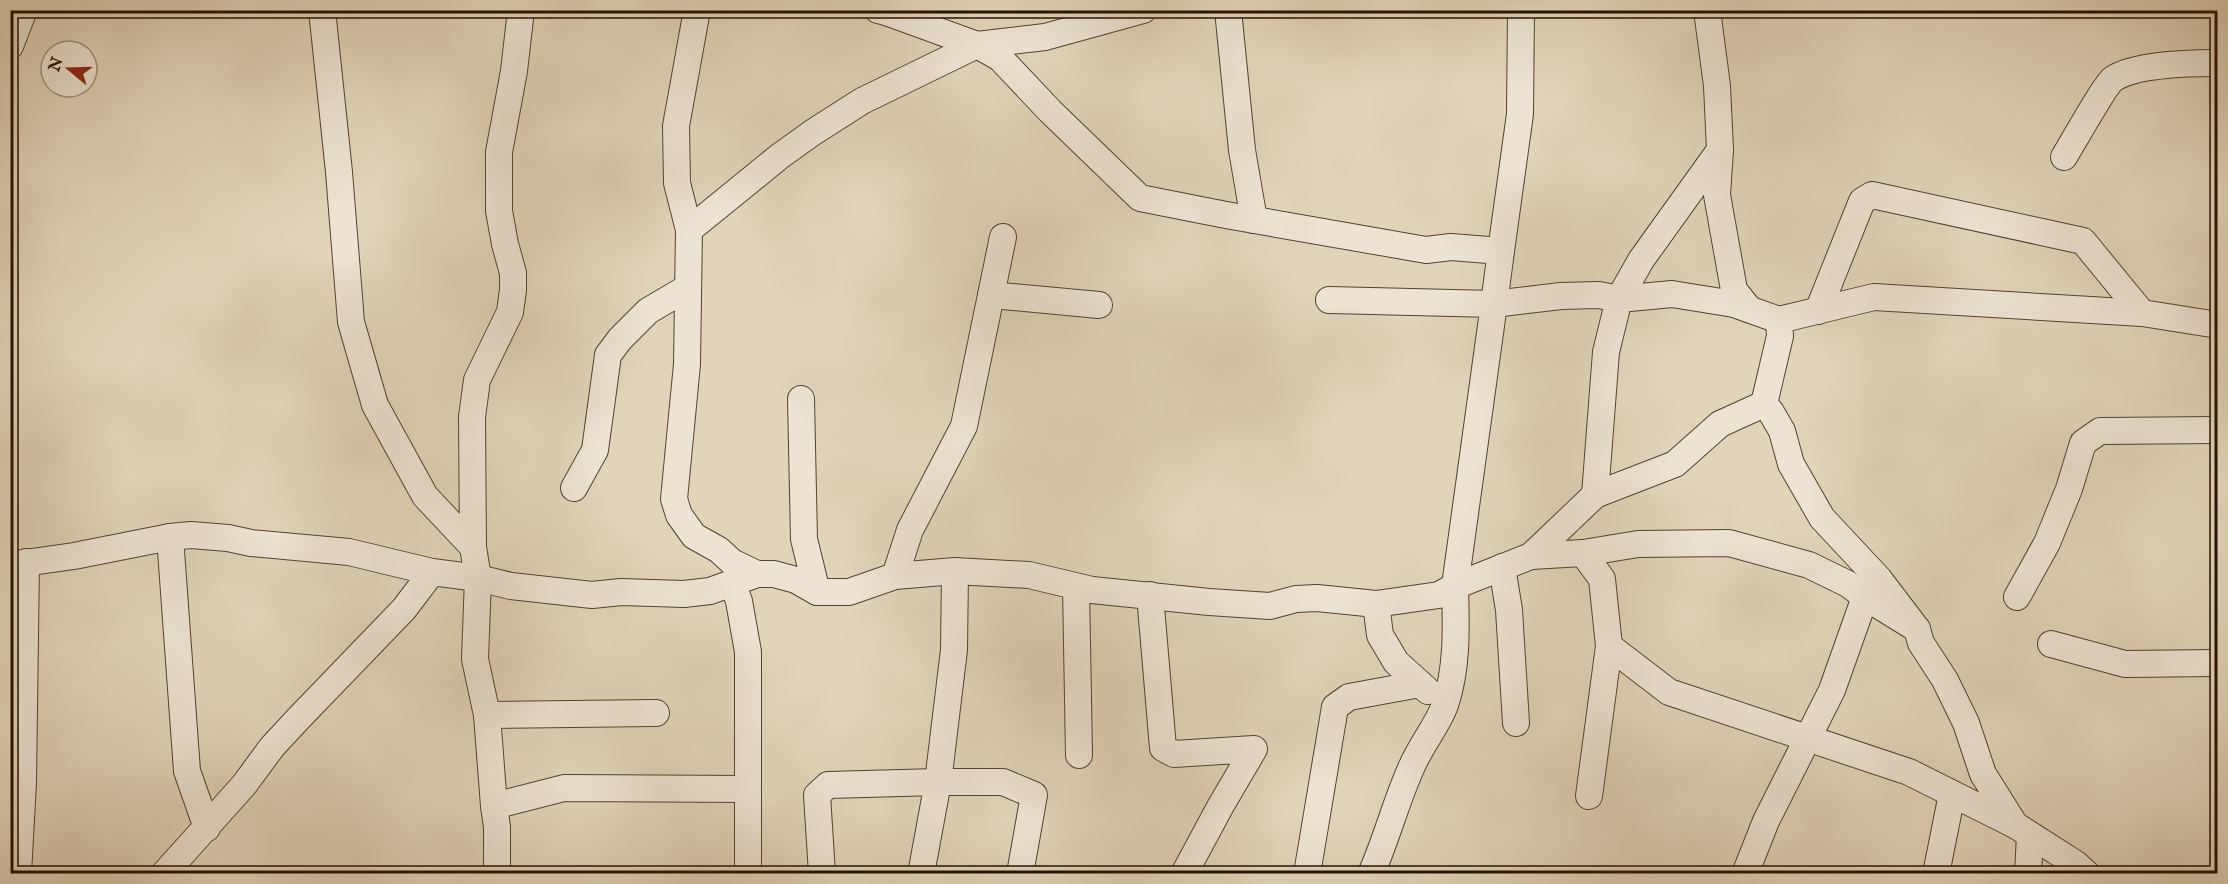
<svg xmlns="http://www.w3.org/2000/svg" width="2228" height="884" viewBox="0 0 2228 884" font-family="'IM FELL English',serif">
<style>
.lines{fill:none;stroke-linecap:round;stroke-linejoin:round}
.minor-casing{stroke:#55422f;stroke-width:28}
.minor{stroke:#ece3d2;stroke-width:26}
</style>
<rect width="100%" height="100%" fill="#e1d4b9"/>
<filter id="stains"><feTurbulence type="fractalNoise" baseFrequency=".00333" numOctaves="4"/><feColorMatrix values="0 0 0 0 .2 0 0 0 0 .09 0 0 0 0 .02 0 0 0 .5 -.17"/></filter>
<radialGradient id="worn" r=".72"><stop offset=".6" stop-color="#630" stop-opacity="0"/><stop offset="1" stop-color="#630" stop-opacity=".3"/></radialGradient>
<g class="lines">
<defs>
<g id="minor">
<polyline points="322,10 339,172 351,322 375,405 425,496 473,547"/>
<polyline points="697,10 676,126 677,183 689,230 687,364 674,499 679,515 694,536 719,550 732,562 757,574"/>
<polyline points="878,10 889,13 977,45 1000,58 1050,111 1140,198 1226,215 1426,250 1451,247 1501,251 1494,304 1561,296 1599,295 1619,299 1672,294 1734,304 1779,320 1780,336 1764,404"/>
<polyline points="1228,10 1242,150 1254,220"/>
<polyline points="1707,10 1717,86 1720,150 1717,195 1734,290 1749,309"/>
<polyline points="10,46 24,10"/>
<path d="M2064 157C2072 144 2105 85 2113 79 2135 64 2191 63 2218 63"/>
<polyline points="689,230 780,156 812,133 862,101 977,45 1045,37 1143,10"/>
<polyline points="1501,251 1520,114 1521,10"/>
<polyline points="991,295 1099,305"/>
<path d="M1329 300 1494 304 1455 586C1456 624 1458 667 1445 705 1437 726 1421 745 1412 766 1396 801 1387 838 1371 874"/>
<polyline points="1818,311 1862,201 1872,195 2083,241 2142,313"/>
<polyline points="1779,320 1874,297 2142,313 2218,325"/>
<polyline points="801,399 804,539 817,592"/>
<polyline points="1764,404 1771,412 1782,431 1791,464 1822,518 1879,579 1917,629 1921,643 1945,680 1966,723 1983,774 2015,825 2076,864 2087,874"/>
<polyline points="574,488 595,450 608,355 620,339 648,311 687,288"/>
<polyline points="1595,495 1606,352 1619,299 1641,260 1720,150"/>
<polyline points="170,537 187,771 207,828"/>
<polyline points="1583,553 1602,579 1609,646 1669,692 1909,772 2015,825"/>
<polyline points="1531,556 1595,495 1675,464 1720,424 1764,404"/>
<polyline points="10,565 74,556 170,537 191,535 228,538 251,543 349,552 432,572 478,578 511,586 592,595 621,592 684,594 710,591 757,574 774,574 796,580 817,592 849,592 895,576 955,571 1029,575 1092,590 1209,602 1270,606 1296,599 1317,598 1376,604 1439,595 1455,586 1531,556 1583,553 1638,544 1729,543 1809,565 1848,584 1865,597 1917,629"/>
<polyline points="1502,567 1509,610 1516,723"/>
<polyline points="955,571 954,650 938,782 1003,782 1034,795 1020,874"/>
<polyline points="895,576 910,530 964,426 1003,237"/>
<polyline points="732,583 739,601 748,652 748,874"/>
<polyline points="1076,587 1079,755"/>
<polyline points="1150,595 1163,748 1174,754 1254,749 1220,807 1184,874"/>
<polyline points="2017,597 2047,543 2069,489 2083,443 2100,431 2218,430"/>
<polyline points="1376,604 1380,635 1396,662 1428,691"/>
<polyline points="2051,644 2125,664 2218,663"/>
<polyline points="487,715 656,713"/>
<polyline points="1589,796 1609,646"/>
<polyline points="494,806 564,788 748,789"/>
<polyline points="18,874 23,783 26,562"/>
<polyline points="164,874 244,785 272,747 297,720 404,609 432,572"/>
<polyline points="497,874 497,827 494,806 487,715 475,659 478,578 473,547 472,417 477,380 510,312 513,290 513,273 505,244 499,211 499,152 514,71 521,10"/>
<polyline points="822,874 817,795 828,785 938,782 921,874"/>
<polyline points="1307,874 1335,707 1349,697 1420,684"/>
<polyline points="1745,874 1766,821 1832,690 1865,597"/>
<polyline points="1936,874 1952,794"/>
<polyline points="2028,874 2030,835"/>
</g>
</defs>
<use href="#minor" class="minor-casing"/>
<use href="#minor" class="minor"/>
</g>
<rect width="2228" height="884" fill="none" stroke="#e1d4b9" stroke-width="36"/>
<rect x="12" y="12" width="2204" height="860" fill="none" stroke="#261101" stroke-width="3"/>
<rect x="18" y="18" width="2192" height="848" fill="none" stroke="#261101" stroke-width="1.5"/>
<g transform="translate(69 69) rotate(289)"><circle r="28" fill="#ece3d2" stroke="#9d8f7e" stroke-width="1.5"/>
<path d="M0-4.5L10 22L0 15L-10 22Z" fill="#8f2418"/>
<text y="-9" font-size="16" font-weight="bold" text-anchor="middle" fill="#261101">N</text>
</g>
<rect width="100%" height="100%" filter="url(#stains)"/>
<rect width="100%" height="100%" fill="url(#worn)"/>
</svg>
